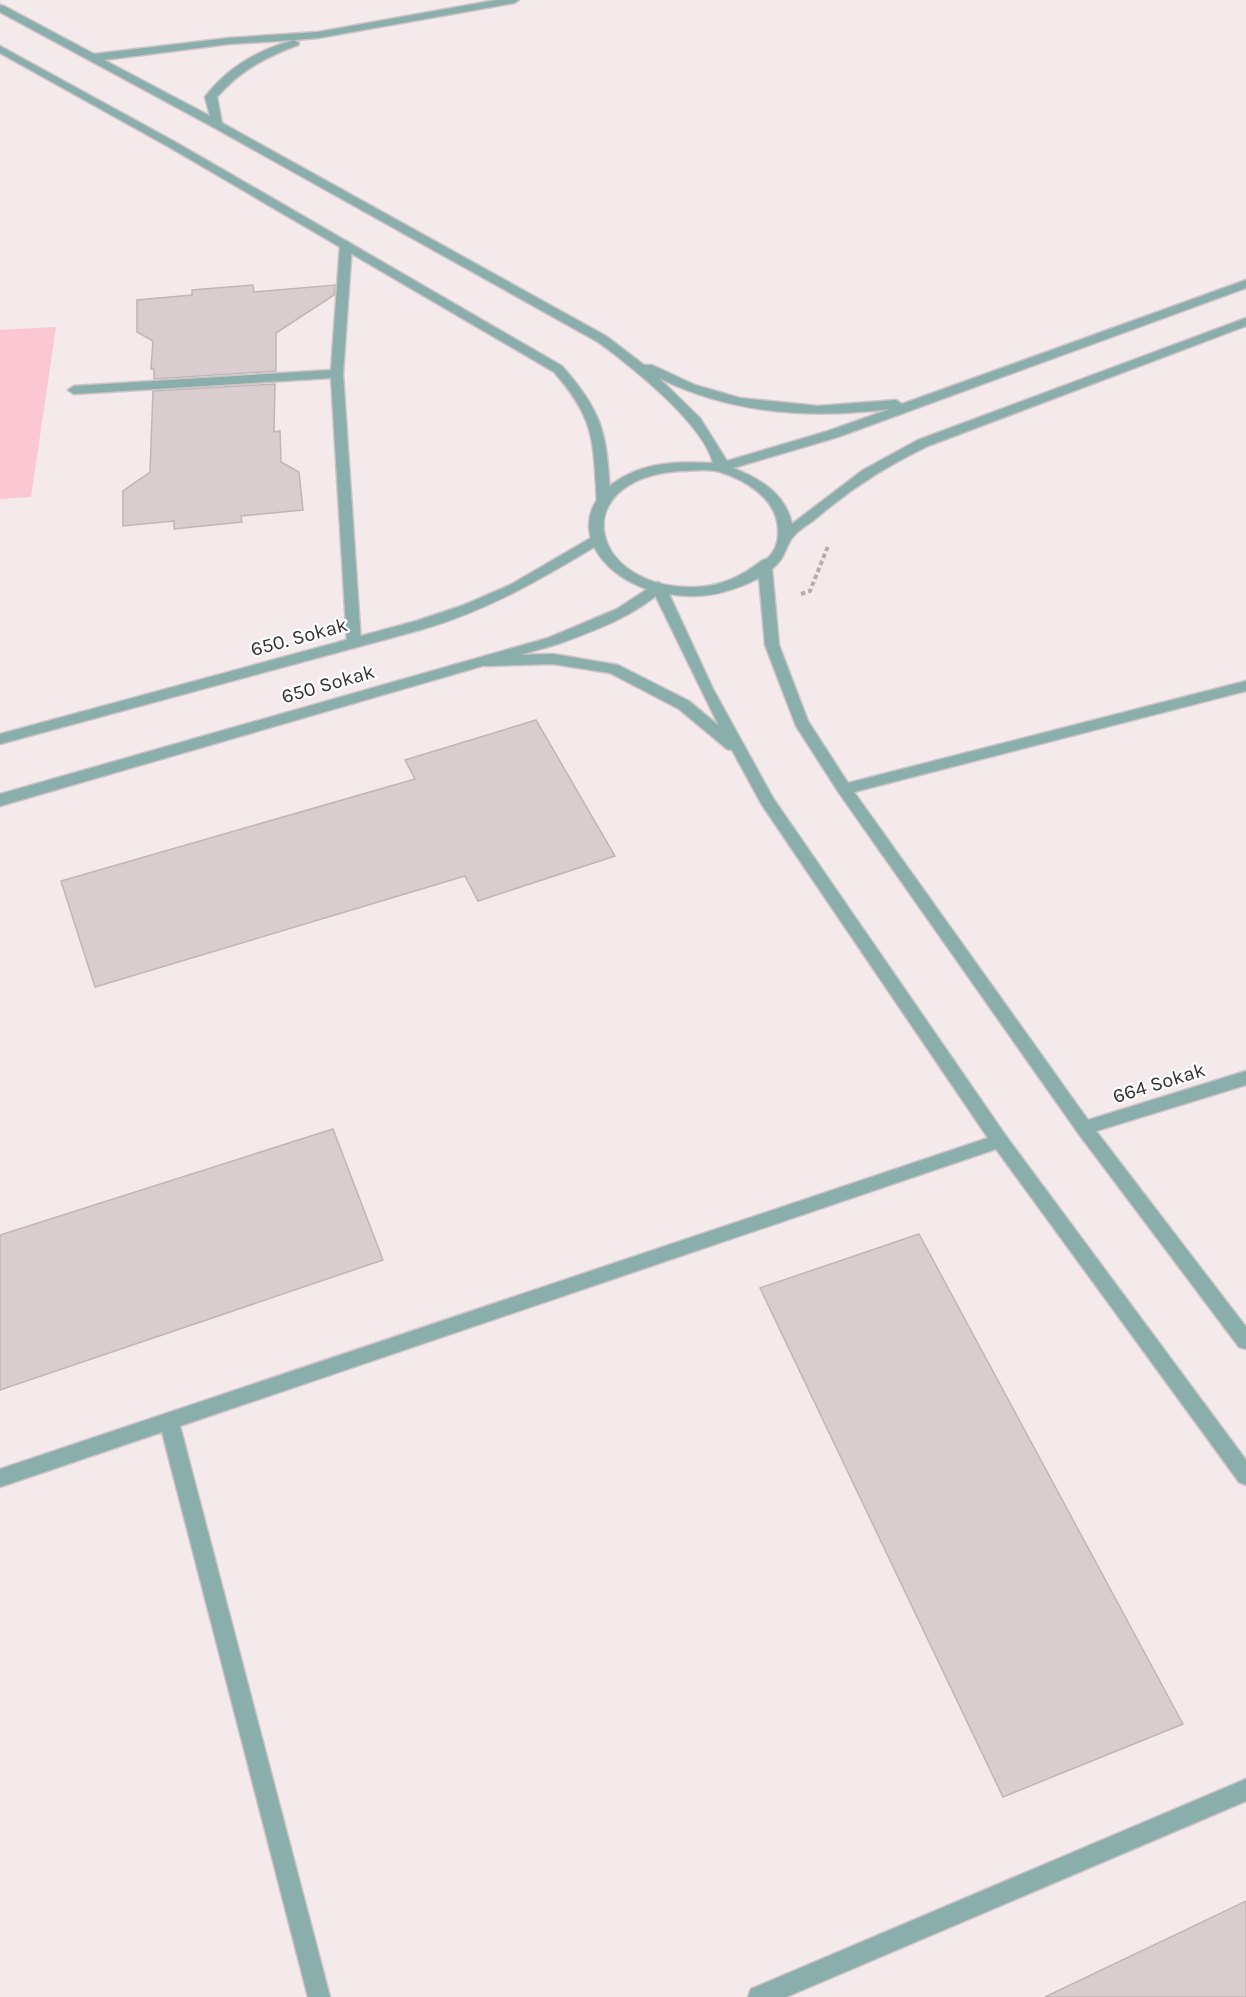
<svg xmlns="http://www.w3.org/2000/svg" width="1246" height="1997" viewBox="0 0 1246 1997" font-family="Karla,sans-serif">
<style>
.green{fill:#fbc7d3}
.building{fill:#d9cdd0;stroke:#c0b5b7;stroke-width:1.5}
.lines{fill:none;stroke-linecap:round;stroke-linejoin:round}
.minor-casing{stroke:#cec4c6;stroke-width:3}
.tertiary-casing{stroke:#cec4c6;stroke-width:3}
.path{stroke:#b6adae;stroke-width:4;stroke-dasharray:4.5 3;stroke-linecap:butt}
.minor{fill:#89aeab;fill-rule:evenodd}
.tertiary{fill:#89aeab;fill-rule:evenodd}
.labels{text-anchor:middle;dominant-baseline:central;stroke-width:4.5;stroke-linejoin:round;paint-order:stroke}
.street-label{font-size:20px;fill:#353031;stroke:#fff}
</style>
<rect width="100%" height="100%" fill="#f4e9eb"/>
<polygon class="green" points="56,327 31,497 0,499 0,330"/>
<g class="building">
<polygon points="253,285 254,292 335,285 334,295 276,333 276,371 154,379 154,369 151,369 153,341 137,332 137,300 192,295 192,290"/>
<polygon points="275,384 274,432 280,431 281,462 299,472 303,510 241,516 242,522 174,529 174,521 123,526 123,491 150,472 153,391"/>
<polygon points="536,720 615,856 478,901 465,876 95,987 61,881 415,779 405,760"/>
<polygon points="333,1129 383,1260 0,1390 0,1235"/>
<polygon points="919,1234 1183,1724 1003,1797 760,1288"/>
<polygon points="1246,1901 1246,1997 1045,1997"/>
</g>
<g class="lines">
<defs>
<g id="minor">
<path d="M496 0H519L514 3 318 38 294 40 299 43 298 45C265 57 240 71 217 97L222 123 606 336 644 365H652L695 385 740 398 818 406 896 400 902 404 1246 280V288L838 437 733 468C760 479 785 493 792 524L863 470 918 440 1246 318V326L928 446C886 466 849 490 814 520 807 525 797 531 792 538 784 550 786 557 772 569L779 645 808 721 848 783 1246 681V691L854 792 1088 1120 1246 1071V1085L1096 1131 1246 1327V1349L1239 1347 1078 1133 839 793 796 726 765 645 759 578C730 593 701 600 669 594L713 689 773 798 1006 1136 1246 1460V1485L1239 1482 996 1149 180 1426 330 1997H308L162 1432 0 1487V1469L988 1138 762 805 732 750 727 749 679 709 610 673 553 664 485 666 478 661 485 656 553 654 618 665 689 701 719 726 653 591C584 571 560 502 636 471 661 461 687 462 713 463 704 424 630 365 598 342L213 127 0 12V5L4 6 94 54 229 38 318 32ZM294 40C258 50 228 67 205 97L210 116 104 60 229 44ZM659 378C731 414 811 419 890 409L828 431 727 461 700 418ZM679 471C692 471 708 468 720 472 746 480 777 499 778 529 779 540 776 550 768 558 765 560 762 560 760 562 742 576 721 586 698 587 590 592 563 480 679 471Z"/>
<polygon points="346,241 352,245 343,374 361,643 354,648 347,643 331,378 74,394 68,390 74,386 331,370 340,245"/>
<polygon points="1246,1779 1246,1801 786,1997 748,1997 751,1989"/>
</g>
<g id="tertiary">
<path d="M0 46 177 143 562 366C607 417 606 437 611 502L609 505H599L597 502C593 441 596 420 554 372L169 147 0 53Z"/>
<path d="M596 535 601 537 603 540 601 543C541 579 487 611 420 630L0 744V734L416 621 464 605 510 585Z"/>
<path d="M658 582 665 587 663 590C632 617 596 630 558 644L0 806V794L548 638 617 609Z"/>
</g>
</defs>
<use href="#minor" class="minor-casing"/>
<use href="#tertiary" class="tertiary-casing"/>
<polyline class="path" points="801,594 810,591 828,546"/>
<use href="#minor" class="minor"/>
<use href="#tertiary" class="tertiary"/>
</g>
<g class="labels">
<g class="street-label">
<text transform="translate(299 637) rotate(-15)">650. Sokak</text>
<text transform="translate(328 684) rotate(-16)">650 Sokak</text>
<text transform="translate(1159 1083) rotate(-17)">664 Sokak</text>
</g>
</g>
</svg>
